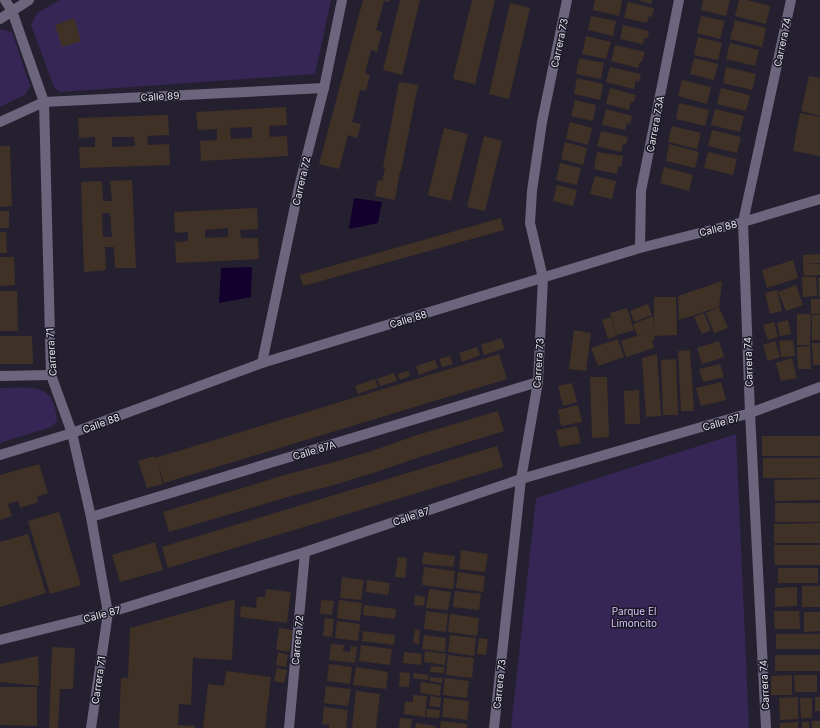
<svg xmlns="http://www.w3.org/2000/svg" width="820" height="728" viewBox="0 0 820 728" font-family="Inter,sans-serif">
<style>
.green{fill:#362655}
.water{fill:#13002c}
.building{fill:#3f3126;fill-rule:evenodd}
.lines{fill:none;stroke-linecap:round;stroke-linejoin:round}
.minor{stroke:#6b657d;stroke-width:10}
.labels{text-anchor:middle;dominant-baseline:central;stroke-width:3;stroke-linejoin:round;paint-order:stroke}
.street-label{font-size:10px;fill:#e5e3ed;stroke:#1b1725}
.park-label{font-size:10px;fill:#d4c6f9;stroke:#1b1725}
</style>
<rect width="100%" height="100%" fill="#24202f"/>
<g class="green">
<polygon points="60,0 331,0 315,74 60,92 54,87 31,25 37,13"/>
<polygon points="1,29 12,32 30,86 26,94 0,107 0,30"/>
<path d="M0 388C31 388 54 381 57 421L51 427 0 443Z"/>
<polygon points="736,434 749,728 511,728 536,498"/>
</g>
<g class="water">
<polygon points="354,198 382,202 378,223 349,229"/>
<polygon points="252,267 251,297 219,303 221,268"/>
</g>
<g class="building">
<polygon points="363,0 390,0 390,2 384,1 376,30 382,32 377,52 371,50 365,73 370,75 366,91 360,90 352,122 361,124 357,138 348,135 339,169 319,164"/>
<polygon points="400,0 420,0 402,75 383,70"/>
<polygon points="472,0 495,0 475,84 453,79"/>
<polygon points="595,0 622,0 619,16 593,10"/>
<polygon points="638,0 652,0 651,4"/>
<polygon points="703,0 730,0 726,16 701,10"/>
<polygon points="739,0 747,0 770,6 766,24 735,16"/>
<polygon points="628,2 654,8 652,17 649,16 647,23 624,18"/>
<polygon points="510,3 530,8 509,99 489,94"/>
<polygon points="591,16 616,21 613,36 588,30"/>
<polygon points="701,16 725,21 720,39 697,33"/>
<polygon points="74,18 81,41 62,47 55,25"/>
<polygon points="735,20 766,28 762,47 730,39"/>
<polygon points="623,25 649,31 648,38 644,38 643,44 620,39"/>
<polygon points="586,36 611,42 606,59 582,54"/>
<polygon points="698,37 722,43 718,60 694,55"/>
<polygon points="730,43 759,50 755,66 726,59"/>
<polygon points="615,45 645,52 642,62 640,62 638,68 611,61"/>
<polygon points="579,58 604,63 601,79 576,74"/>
<polygon points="694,58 718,64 714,80 690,74"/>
<polygon points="610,67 641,74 639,82 636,81 634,89 606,82"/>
<polygon points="726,67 756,74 752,90 723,83"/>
<polygon points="809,76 820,78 820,116 801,111"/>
<polygon points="577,78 603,84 600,100 574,94"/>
<polygon points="682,80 711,87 707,104 678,96"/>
<polygon points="399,82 418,85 401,171 400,171 395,200 375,196 378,180 382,181 385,168 383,167"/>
<polygon points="610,88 636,95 634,102 631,102 629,110 606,104"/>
<polygon points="721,88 750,95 746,111 717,104"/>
<polygon points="575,100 596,105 593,121 571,116"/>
<polygon points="679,103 709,110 705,126 676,119"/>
<path d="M286 107 287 125 269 126 270 137 287 136 288 156 201 161 200 141 217 140V129L198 130 196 112ZM252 127V138L231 139 230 128Z"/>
<polygon points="606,109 632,116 630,124 627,123 625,130 602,125"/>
<polygon points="715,109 744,116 740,132 711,125"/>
<polygon points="800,113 820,117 820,156 793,151"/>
<path d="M168 115 169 135 147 136 148 145 169 144 170 165 80 168 79 147H95V137L79 138 78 118ZM112 137H134L135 146 112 147Z"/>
<polygon points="570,122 592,128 588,145 566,139"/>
<polygon points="672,126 701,133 697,149 668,142"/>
<polygon points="444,128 468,134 451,201 428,195"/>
<polygon points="712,130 741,137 737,153 708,146"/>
<polygon points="601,131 628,137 626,145 623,144 621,152 597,146"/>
<polygon points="484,136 502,141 485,211 467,207"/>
<polygon points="565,142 587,148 583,165 561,159"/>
<polygon points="669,144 699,152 695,168 666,161"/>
<polygon points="0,146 10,146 12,206 0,207"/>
<polygon points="597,152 623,156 621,167 618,166 617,174 594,169"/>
<polygon points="708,152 737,159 733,175 704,168"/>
<polygon points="560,163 581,168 577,185 556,180"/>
<polygon points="664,167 693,175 689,191 660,183"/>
<polygon points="595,176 616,181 612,199 590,194"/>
<path d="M132 180 136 268H115L114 247H105L106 270 84 272 81 182 102 181 103 201H112L110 181ZM102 213H110L112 237H103Z"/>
<polygon points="557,185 577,190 573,206 553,201"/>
<path d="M257 208 258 229 240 230 241 238H258L259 259 176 263 175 242 188 241V232L175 233 174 212ZM228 228V237L205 238V230Z"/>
<rect x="0" y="211" width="9" height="17"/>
<polygon points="501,218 504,230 303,286 300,275"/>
<polygon points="0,232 6,232 7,253 0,253"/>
<polygon points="820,254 820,263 803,264 803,255"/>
<polygon points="0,257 14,257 15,285 0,286"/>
<polygon points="793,260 798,278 767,288 762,270"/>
<polygon points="803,264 820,264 820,275 804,276"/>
<polygon points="802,277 816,277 817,296 803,297"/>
<polygon points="818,278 820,278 820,297 819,297"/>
<polygon points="722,281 719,307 679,320 678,296"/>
<polygon points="796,285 803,305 786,311 778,292"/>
<polygon points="777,290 782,311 770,314 765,293"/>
<polygon points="0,291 17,291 18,331 0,331"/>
<polygon points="654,297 676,297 677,335 654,336 655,340 652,340 654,348 626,357 621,341 642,334 637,335 633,324 653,316 654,328"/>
<rect x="811" y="299" width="9" height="15"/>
<polygon points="648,304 652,315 634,322 630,311"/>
<polygon points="719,307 728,328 714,333 706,313"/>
<polygon points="627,308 634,330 617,335 610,313"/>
<polygon points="704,313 711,330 702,334 694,317"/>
<polygon points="797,314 811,314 810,345 797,345"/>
<rect x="812" y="315" width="8" height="25"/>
<polygon points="611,317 617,336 608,339 602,320"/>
<polygon points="788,320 791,334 780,336 777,323"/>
<polygon points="774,322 778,337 768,340 763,325"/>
<polygon points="574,330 591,333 586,371 569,369"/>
<polygon points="0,336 32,336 33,364 0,364"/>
<polygon points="501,338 505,348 484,355 481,345"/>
<polygon points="618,339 624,357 598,366 591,348"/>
<polygon points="793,340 795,356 781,357 779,341"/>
<polygon points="719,341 724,357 702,364 697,348"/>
<polygon points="775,341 780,357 768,361 763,345"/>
<polygon points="812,343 820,343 820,365 813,365"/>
<polygon points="810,346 811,369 798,369 797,347"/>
<polygon points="477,347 480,355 462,362 459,353"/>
<polygon points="690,350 694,411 681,411 678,351"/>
<polygon points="499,354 507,379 164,483 158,464 163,484 147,488 138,461 155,456 155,458"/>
<polygon points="657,354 661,416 646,417 642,358"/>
<polygon points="450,356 453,364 442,367 439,359"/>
<polygon points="792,358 797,378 781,381 776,363"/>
<polygon points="676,359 678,415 663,415 661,360"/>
<polygon points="435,360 438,368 419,375 416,366"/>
<polygon points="720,364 724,377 703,382 699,369"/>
<polygon points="408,371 410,376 400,380 398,374"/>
<polygon points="394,373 397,381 380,386 377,379"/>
<polygon points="590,377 607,377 609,437 592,438"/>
<polygon points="375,379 378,387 358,394 355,386"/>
<polygon points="721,382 726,400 701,406 696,388"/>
<polygon points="572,383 577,402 563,406 558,386"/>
<polygon points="639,390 640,424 625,424 624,391"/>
<polygon points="578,405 582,422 561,426 558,410"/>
<polygon points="498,411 504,431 420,457 376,472 334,485 295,495 169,532 163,512 288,474 327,464 369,452 414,436"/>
<polygon points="577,426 581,443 560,447 556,430"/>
<rect x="762" y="436" width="58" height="20"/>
<polygon points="497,446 503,467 168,568 162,547"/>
<rect x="763" y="458" width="57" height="20"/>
<polygon points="39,464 48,493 37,497 38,502 20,508 18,501 8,504 12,516 0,520 0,475"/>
<polygon points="820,479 820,500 775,501 774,480"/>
<rect x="775" y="503" width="45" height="19"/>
<polygon points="59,512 81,585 50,594 28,521"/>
<polygon points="820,523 820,543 774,543 774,524"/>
<polygon points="28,534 46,593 0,607 0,542"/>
<polygon points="155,542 163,570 120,582 112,555"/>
<polygon points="774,545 820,545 820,565 775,565"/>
<polygon points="461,550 488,554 485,572 459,569"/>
<polygon points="424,552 455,556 453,567 422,564"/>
<polygon points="398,557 407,558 405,578 395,577"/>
<polygon points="424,567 455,571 453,589 422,585"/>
<rect x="778" y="568" width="40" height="15"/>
<polygon points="458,572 485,576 483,592 456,588"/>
<polygon points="342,577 364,580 361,600 340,598"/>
<polygon points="367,580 390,583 388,595 366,592"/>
<rect x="802" y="586" width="18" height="21"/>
<polygon points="797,587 797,606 775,607 775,588"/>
<polygon points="266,589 291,592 287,623 240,617 241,606 256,608 257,597 265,597"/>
<polygon points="429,589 451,592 448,610 426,608"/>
<polygon points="455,591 481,594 479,610 453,607"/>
<polygon points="415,595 425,597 424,606 414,605"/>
<polygon points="235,599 232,660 193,658 191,705 179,704 178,725 195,726 195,728 119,728 121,678 128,678 130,628"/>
<polygon points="321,600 334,601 332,615 320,614"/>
<polygon points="339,600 362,603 360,621 337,618"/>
<polygon points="364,605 396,609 395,619 363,615"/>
<polygon points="426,611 448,614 446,632 424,629"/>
<polygon points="774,611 799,611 800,629 775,629"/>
<polygon points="804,612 820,612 820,631 804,632"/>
<polygon points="450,614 479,618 477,636 448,632"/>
<polygon points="325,618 334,619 332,637 323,636"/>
<polygon points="337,621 360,624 358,641 335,638"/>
<polygon points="279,628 293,630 289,652 276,650"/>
<polygon points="415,629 420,630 419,644 413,643"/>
<polygon points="363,631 395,635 394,645 362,641"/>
<rect x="776" y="634" width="44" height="15"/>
<polygon points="424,635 446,638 445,652 422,649"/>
<polygon points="450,635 476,638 474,656 448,652"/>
<polygon points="479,638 488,639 486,655 477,654"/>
<polygon points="331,644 344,645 343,651 350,652 351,646 357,647 355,663 329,660"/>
<polygon points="361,645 392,649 390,665 359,661"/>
<polygon points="52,647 75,648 73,689 60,689 58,728 49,728"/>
<polygon points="425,651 446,654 445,665 424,662"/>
<polygon points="278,652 288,655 286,667 276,665"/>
<polygon points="404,652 422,654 421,665 403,663"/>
<polygon points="448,655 474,658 472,678 446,675"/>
<rect x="775" y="655" width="45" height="16"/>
<polygon points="38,656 39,686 0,682 0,664"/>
<polygon points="329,664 352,667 350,684 327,681"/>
<polygon points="431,666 444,667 444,673 430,672"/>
<polygon points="356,667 388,672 386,689 353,685"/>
<polygon points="277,668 287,670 284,683 274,681"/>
<polygon points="226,671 271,677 265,728 203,728 208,684 224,686"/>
<polygon points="400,672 410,673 409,687 399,686"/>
<polygon points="414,673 428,675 428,680 413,678"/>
<polygon points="792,675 792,695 771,695 771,676"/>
<polygon points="794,675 817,675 817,692 795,692"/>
<polygon points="430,677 443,678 442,683 430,681"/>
<polygon points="445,678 469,681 467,698 443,695"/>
<polygon points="421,682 441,685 440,696 420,693"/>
<polygon points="326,686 351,689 348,706 324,703"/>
<polygon points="0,687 37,687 37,726 0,725"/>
<polygon points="356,691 380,694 376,728 352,728"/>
<polygon points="413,695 427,696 425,717 404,714 405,702 413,702"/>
<polygon points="431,696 441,698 440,707 429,706"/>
<polygon points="798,697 798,719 780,720 779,698"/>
<rect x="815" y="697" width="5" height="14"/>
<polygon points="444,698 469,701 467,720 442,717"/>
<polygon points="800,698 812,698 812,718 801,718"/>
<polygon points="324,707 348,710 346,728 329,728 329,725 322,724"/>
<polygon points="427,709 440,710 439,718 426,717"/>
<polygon points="400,718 412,719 411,728 399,728"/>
<polygon points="441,721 467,724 467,728 440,728"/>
<rect x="812" y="721" width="8" height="7"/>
<polygon points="798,722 798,728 780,728 780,723"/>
<rect x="802" y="722" width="7" height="6"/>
<polygon points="416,723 436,726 436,728 415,728"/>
</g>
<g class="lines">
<g class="minor">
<polyline points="5,0 12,11 44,102 51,375 72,433 91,517 108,613 91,728"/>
<polyline points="0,19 29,0"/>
<polyline points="0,122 44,102 324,88"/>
<polyline points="640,248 641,191 679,0"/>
<polyline points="262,363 299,187 324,88 342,0"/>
<polyline points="0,376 51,375"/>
<polyline points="0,455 72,433 262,363 640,248 743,222 820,199"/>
<polyline points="91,517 538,382"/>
<polyline points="0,640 108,613 305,552 521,479 750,413 820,387"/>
<polyline points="289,728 305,552"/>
<polyline points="494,728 521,479 538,382 543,278 530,223 532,191 542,122 567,0"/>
<polyline points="766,728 750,413 743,222 791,0"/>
</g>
</g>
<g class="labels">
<g class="street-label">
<text transform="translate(782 42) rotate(-78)">Carrera 74</text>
<text transform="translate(559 43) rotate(-78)">Carrera 73</text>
<text transform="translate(160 96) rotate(-3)">Calle 89</text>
<text transform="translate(655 124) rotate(-79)">Carrera 73A</text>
<text transform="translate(301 181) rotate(-77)">Carrera 72</text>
<text transform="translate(718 228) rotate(-14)">Calle 88</text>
<text transform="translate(408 319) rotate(-17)">Calle 88</text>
<text transform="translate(51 352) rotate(-94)">Carrera 71</text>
<text transform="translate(748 362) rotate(-92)">Carrera 74</text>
<text transform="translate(538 363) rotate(-86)">Carrera 73</text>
<text transform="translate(721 422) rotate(-16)">Calle 87</text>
<text transform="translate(101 423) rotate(-20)">Calle 88</text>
<text transform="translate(314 450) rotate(-17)">Calle 87A</text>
<text transform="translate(411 516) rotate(-19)">Calle 87</text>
<text transform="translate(102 614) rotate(-15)">Calle 87</text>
<text transform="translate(297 640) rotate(-85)">Carrera 72</text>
<text transform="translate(98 680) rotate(-82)">Carrera 71</text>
<text transform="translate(499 684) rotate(-84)">Carrera 73</text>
<text transform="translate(764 685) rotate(-93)">Carrera 74</text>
</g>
<g class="park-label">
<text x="634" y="611">Parque El<tspan x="634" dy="12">Limoncito</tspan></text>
</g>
</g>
</svg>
